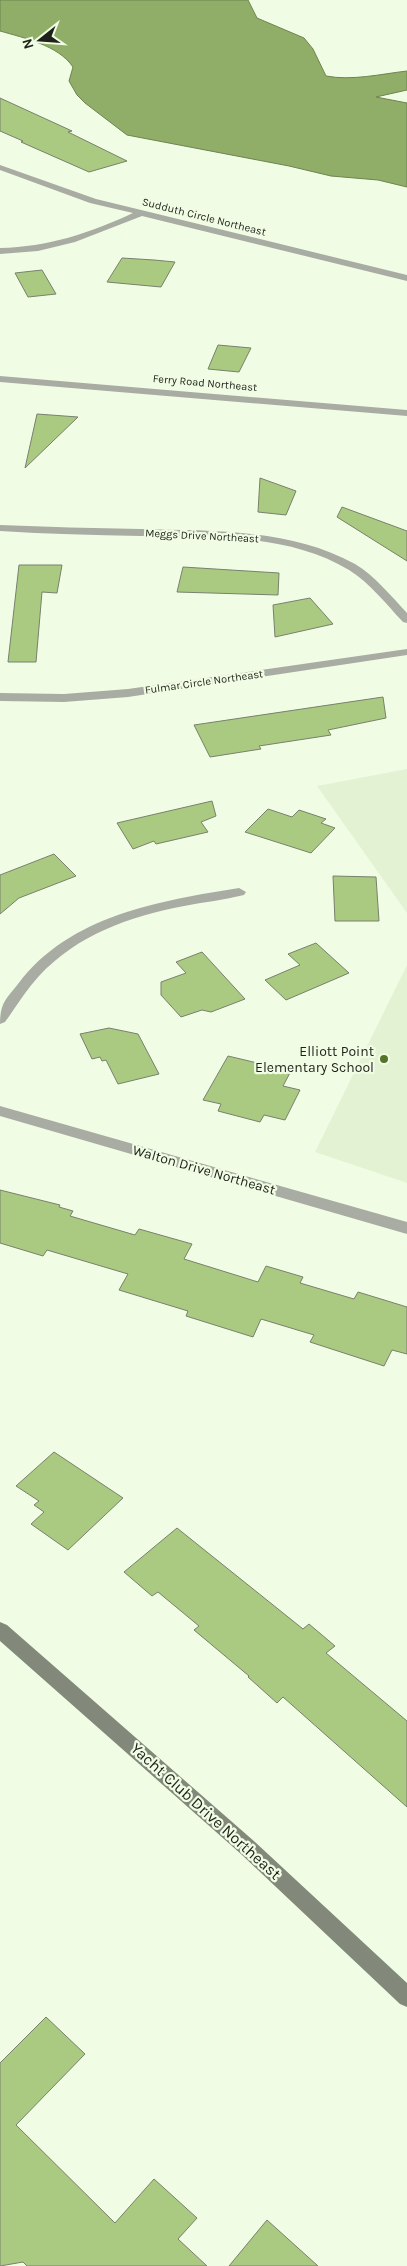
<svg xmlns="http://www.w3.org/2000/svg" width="407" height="2266" viewBox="0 0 407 2266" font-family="Karla,sans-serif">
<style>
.built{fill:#e4f2d4}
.water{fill:#90ae67;stroke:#6e8450}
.building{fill:#aaca81;stroke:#78816d}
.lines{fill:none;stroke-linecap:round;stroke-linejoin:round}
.street{fill:#a8aca3;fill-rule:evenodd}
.secondary{fill:#82887a;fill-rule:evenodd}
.poi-dot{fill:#567429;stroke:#f1fce5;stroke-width:2}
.labels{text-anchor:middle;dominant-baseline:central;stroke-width:4.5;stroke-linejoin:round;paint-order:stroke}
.far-street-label{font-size:11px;fill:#1e2119;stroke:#f1fce5}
.poi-label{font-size:14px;fill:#1e2119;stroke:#f1fce5;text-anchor:end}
.street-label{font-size:14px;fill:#1e2119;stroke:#f1fce5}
.near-street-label{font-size:16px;fill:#1e2119;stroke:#f1fce5}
</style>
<rect width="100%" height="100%" fill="#f1fce5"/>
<g class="built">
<polygon points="407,769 407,913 317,786"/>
<polygon points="407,965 407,1183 315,1152"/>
</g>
<path class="water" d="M0 0H248L257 18 304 38 313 49 326 76C352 81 381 74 407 71V90L376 97 407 103V187L378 180 331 176 289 166 127 135 85 103 77 95 69 81 73 67C58 45 24 38 0 31Z"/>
<g class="building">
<polygon points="0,98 72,131 68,132 127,161 89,172 21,142 23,141 0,131"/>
<polygon points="122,258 154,260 175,262 161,287 107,282"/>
<polygon points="42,270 56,294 28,297 15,273"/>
<polygon points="218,345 251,348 239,372 208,369"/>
<polygon points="37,414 78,417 25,468"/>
<polygon points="260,478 296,491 286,515 258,512"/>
<polygon points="342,507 407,531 407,561 337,517"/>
<polygon points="19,565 62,565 57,593 42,592 36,662 8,662"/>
<polygon points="183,567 279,573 278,595 177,592"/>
<polygon points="310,598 333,624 275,637 273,605"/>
<polygon points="383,697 386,718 328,730 331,735 259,746 261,749 210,757 194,725"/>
<polygon points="212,801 216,816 201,822 208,832 156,844 154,841 133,849 117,823"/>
<polygon points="268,809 292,817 299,810 326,819 321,823 335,828 311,853 245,832"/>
<polygon points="54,854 76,876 19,898 0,914 0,875"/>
<polygon points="333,876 376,877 379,921 335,921"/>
<polygon points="316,943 349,973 286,1000 265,980 300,965 288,954"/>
<polygon points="202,952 245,999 211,1012 202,1010 181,1017 161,995 161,982 186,973 176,962"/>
<polygon points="109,1028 138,1034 159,1074 118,1084 106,1060 102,1061 100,1057 92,1059 80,1034"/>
<polygon points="228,1056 291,1071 283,1086 300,1090 285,1120 264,1115 260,1122 218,1111 221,1104 203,1100"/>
<polygon points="0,1190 60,1205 59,1207 73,1211 70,1216 135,1235 139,1229 192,1244 184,1259 258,1282 266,1266 303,1277 300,1283 354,1299 358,1292 407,1307 407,1354 392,1350 384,1366 310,1342 314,1335 261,1319 253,1337 186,1316 188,1311 119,1290 128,1274 47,1250 43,1256 0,1243"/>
<polygon points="54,1452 123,1498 68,1550 31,1524 44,1512 34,1505 39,1501 16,1486"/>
<polygon points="177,1528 303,1629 309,1624 335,1646 326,1653 407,1721 407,1807 283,1697 277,1703 248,1677 249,1676 194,1630 199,1626 158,1592 152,1596 124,1572"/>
<polygon points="46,2017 85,2054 16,2125 115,2223 154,2179 197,2218 178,2239 207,2266 27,2266 23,2262 0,2266 0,2063"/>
<polygon points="267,2220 318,2266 229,2266"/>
</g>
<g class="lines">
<g class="street">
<path d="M0 165 96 199 407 275V281L142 216 75 242 38 251 0 254V248C48 247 90 233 133 213L90 203 0 170Z"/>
<polygon points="0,376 407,410 407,416 0,382"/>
<path d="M0 525C47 527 93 528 140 529 212 531 290 528 355 564 375 576 391 596 407 613V623L403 622C386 604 370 583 349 570 288 533 209 537 141 536 94 535 47 534 0 531Z"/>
<polygon points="407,649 407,655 128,697 64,702 0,701 0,693 64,694 128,689"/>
<path d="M239 888 246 892 244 895C224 900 204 902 184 906 130 916 77 935 39 976 26 990 16 1007 5 1022L0 1024C0 1003 6 999 18 984 70 915 159 901 239 888Z"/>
<polygon points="0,1106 407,1222 407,1234 0,1116"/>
</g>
<polygon class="secondary" points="0,1622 7,1625 255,1842 407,1983 407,2007 400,2004 241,1854 0,1641"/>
</g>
<circle class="poi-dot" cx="384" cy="1059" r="5"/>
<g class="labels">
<g class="far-street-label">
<text transform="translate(204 217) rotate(14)">Sudduth Circle Northeast</text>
<text transform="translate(205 383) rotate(5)">Ferry Road Northeast</text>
<text transform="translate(202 536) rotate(3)">Meggs Drive Northeast</text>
<text transform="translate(204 682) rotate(-8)">Fulmar Circle Northeast</text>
</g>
<g class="poi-label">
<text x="374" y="1051">Elliott Point<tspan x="374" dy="16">Elementary School</tspan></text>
</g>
<g class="street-label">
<text transform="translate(204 1170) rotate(16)">Walton Drive Northeast</text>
</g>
<g class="near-street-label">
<text transform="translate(206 1811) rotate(42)">Yacht Club Drive Northeast</text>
</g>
</g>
<g transform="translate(40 40) rotate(253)" stroke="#f1fce5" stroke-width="4" paint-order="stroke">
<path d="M0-4L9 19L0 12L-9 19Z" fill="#1e2119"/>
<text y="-8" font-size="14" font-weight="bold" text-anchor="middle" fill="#1e2119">N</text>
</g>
</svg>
